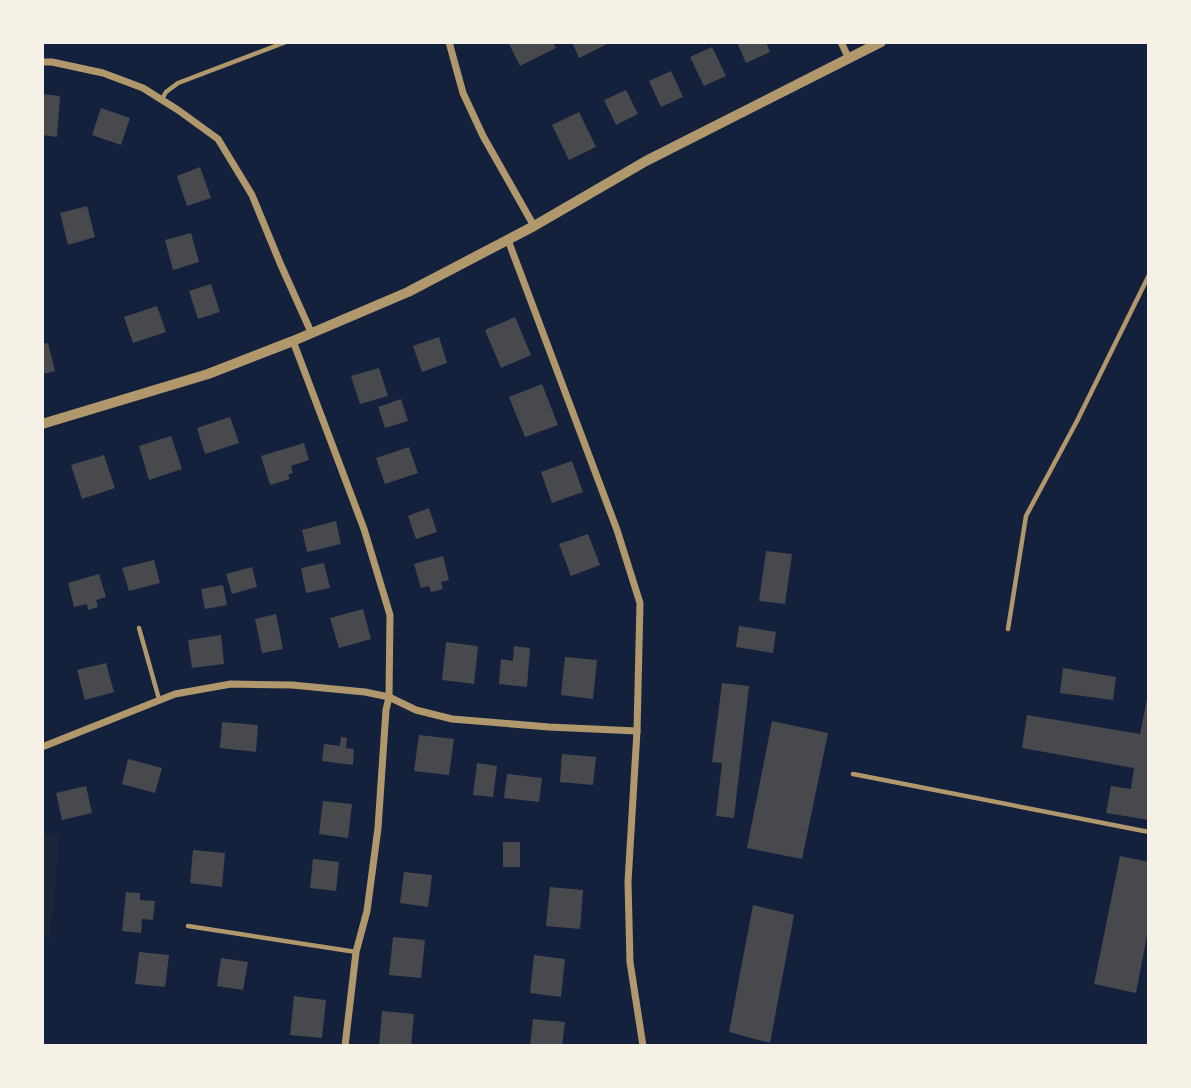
<svg xmlns="http://www.w3.org/2000/svg" width="1191" height="1088" viewBox="0 0 1191 1088" font-family="'Golos Text',sans-serif">
<style>
.green{fill:#1d2539}
.building{fill:#48494c}
.lines{fill:none;stroke-linecap:round;stroke-linejoin:round}
.service{stroke:#b1986c;stroke-width:4.5}
.minor{stroke:#b1986c;stroke-width:7}
.tertiary{stroke:#b1986c;stroke-width:10}
</style>
<rect width="100%" height="100%" fill="#14213d"/>
<polygon class="green" points="42,832 60,837 50,938 42,938"/>
<g class="building">
<polygon points="508,42 553,42 556,48 520,66"/>
<polygon points="572,42 606,42 607,44 579,58"/>
<polygon points="737,42 766,42 770,52 746,63"/>
<polygon points="712,47 726,76 704,86 690,57"/>
<polygon points="671,71 683,97 661,107 649,81"/>
<polygon points="626,90 638,114 616,125 604,100"/>
<polygon points="42,94 60,96 57,137 42,135"/>
<polygon points="101,108 130,118 121,145 92,135"/>
<polygon points="579,112 596,147 569,160 552,125"/>
<polygon points="200,167 211,198 187,206 177,176"/>
<polygon points="87,206 95,237 68,245 60,213"/>
<polygon points="191,233 199,262 173,270 165,240"/>
<polygon points="211,284 220,312 198,319 189,291"/>
<polygon points="157,306 166,332 133,343 124,317"/>
<polygon points="515,317 531,355 501,368 485,330"/>
<polygon points="439,337 447,363 422,372 413,346"/>
<polygon points="48,343 55,371 42,374 42,344"/>
<polygon points="379,368 388,396 360,404 351,376"/>
<polygon points="542,384 558,425 525,437 509,397"/>
<polygon points="401,399 408,421 385,428 378,407"/>
<polygon points="230,417 239,443 205,454 197,428"/>
<polygon points="171,436 182,469 149,480 139,446"/>
<polygon points="304,443 309,460 291,466 293,473 288,475 290,479 270,485 261,456"/>
<polygon points="409,447 418,473 385,484 376,458"/>
<polygon points="104,455 115,488 82,499 71,465"/>
<polygon points="572,461 583,492 552,503 541,472"/>
<polygon points="429,508 437,532 416,539 408,516"/>
<polygon points="336,521 341,544 307,552 302,530"/>
<polygon points="588,534 600,565 571,576 559,544"/>
<polygon points="766,551 792,554 785,604 759,601"/>
<polygon points="443,556 449,580 441,582 443,589 431,592 429,586 421,588 414,564"/>
<polygon points="154,560 160,583 129,591 122,568"/>
<polygon points="324,563 330,588 306,593 301,568"/>
<polygon points="252,567 257,587 232,594 226,574"/>
<polygon points="99,574 106,597 96,600 98,607 88,610 87,604 74,607 68,583"/>
<polygon points="223,585 227,605 205,609 201,589"/>
<polygon points="363,609 371,639 339,648 330,618"/>
<polygon points="276,614 283,649 262,653 255,619"/>
<polygon points="739,626 776,632 773,653 736,647"/>
<polygon points="221,635 224,664 192,668 188,640"/>
<polygon points="446,642 478,646 474,684 442,680"/>
<polygon points="514,646 530,648 527,687 499,684 501,659 513,661"/>
<polygon points="565,657 597,660 593,699 561,695"/>
<polygon points="106,663 114,692 85,700 77,670"/>
<polygon points="1063,668 1116,677 1113,700 1060,693"/>
<polygon points="722,683 749,686 734,818 716,816 722,763 712,762"/>
<polygon points="1148,694 1149,694 1149,820 1106,813 1111,786 1131,789 1134,768 1022,748 1027,715 1140,734"/>
<polygon points="772,721 828,733 802,859 747,848"/>
<polygon points="222,722 258,725 256,752 220,748"/>
<polygon points="419,735 454,739 449,775 414,771"/>
<polygon points="341,737 347,738 346,748 354,749 353,765 322,761 324,744 340,746"/>
<polygon points="562,754 596,757 593,785 560,782"/>
<polygon points="128,759 162,768 155,793 122,784"/>
<polygon points="477,763 497,766 493,797 473,795"/>
<polygon points="507,774 542,778 539,802 504,798"/>
<polygon points="86,786 92,813 62,820 56,793"/>
<polygon points="323,801 352,804 348,838 319,834"/>
<rect x="503" y="842" width="17" height="25"/>
<polygon points="193,850 225,853 222,887 190,883"/>
<polygon points="1120,856 1149,862 1149,925 1136,993 1094,984"/>
<polygon points="313,859 339,862 336,891 310,888"/>
<polygon points="404,872 432,875 428,907 400,903"/>
<polygon points="550,887 583,890 580,929 546,926"/>
<polygon points="126,892 140,893 140,900 155,901 153,920 142,919 141,933 122,931"/>
<polygon points="753,905 794,915 770,1043 729,1032"/>
<polygon points="393,937 425,940 421,978 389,975"/>
<polygon points="139,952 169,955 165,987 135,984"/>
<polygon points="534,955 565,959 561,997 530,993"/>
<polygon points="221,958 248,962 243,990 217,986"/>
<polygon points="294,996 326,1000 322,1038 290,1035"/>
<polygon points="382,1011 414,1014 411,1046 379,1046"/>
<polygon points="533,1019 565,1022 562,1046 530,1046"/>
</g>
<g class="lines">
<g class="service">
<polyline points="162,99 166,92 178,83 286,42"/>
<polyline points="139,628 159,699"/>
<polyline points="1008,629 1026,516 1077,421 1149,275"/>
<polyline points="853,774 1149,832"/>
<polyline points="188,926 356,952"/>
</g>
<g class="minor">
<polyline points="449,42 463,93 483,136 534,226"/>
<polyline points="841,42 849,59"/>
<polyline points="42,62 52,62 103,73 143,88 178,110 218,139 252,195 280,263 311,332"/>
<polyline points="508,240 617,530 640,603 637,731 628,882 630,962 643,1046"/>
<polyline points="293,341 364,529 390,615 389,697 386,710 378,828 367,911 356,952 345,1046"/>
<polyline points="42,747 175,694 231,684 292,685 365,692 389,697 416,710 452,719 549,727 637,731"/>
</g>
<polyline class="tertiary" points="42,424 208,374 293,341 408,292 534,226 646,161 881,42"/>
</g>
<rect width="1191" height="1088" fill="none" stroke="#f6f1e7" stroke-width="88"/>
</svg>
